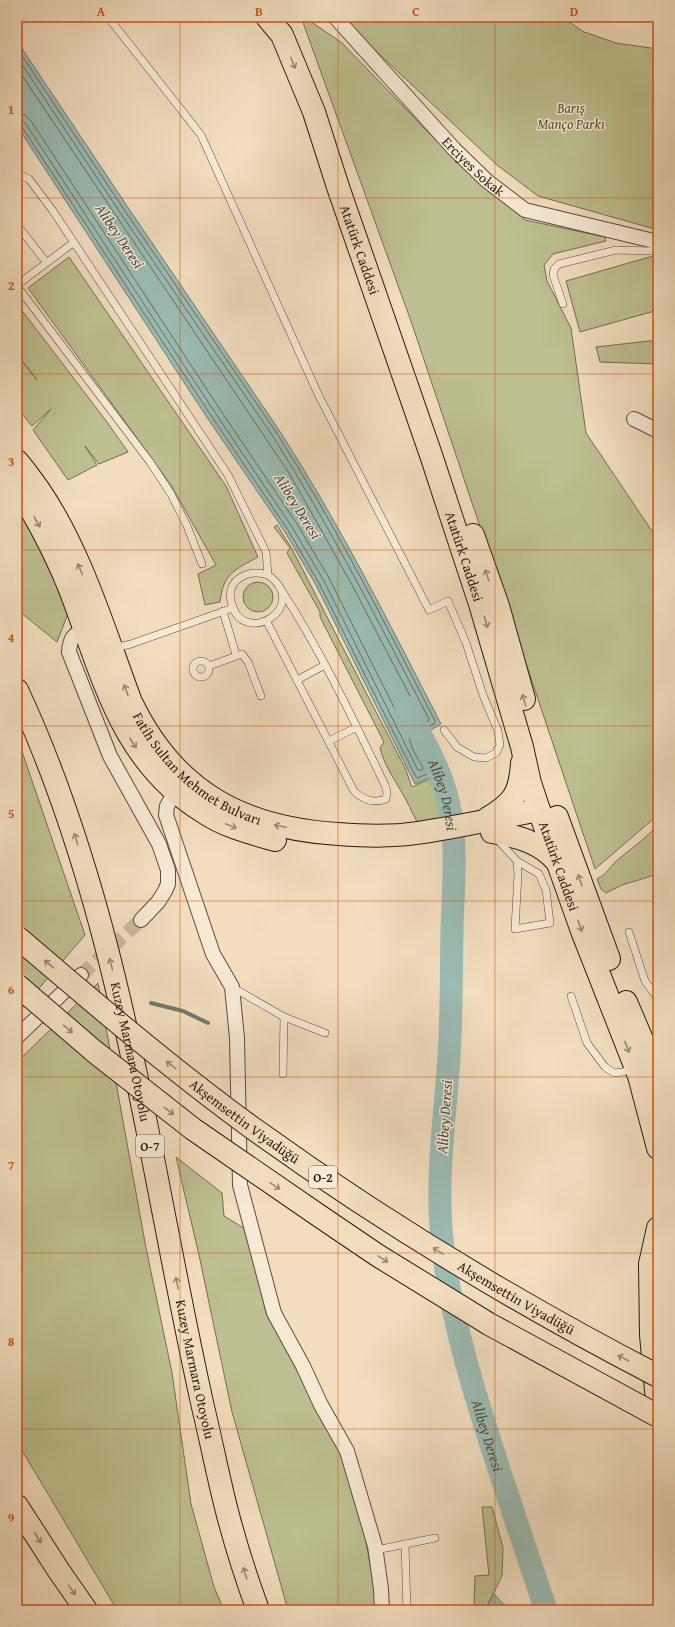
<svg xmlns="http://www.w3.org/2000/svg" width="675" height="1627" viewBox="0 0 675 1627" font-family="'Gentium Book Plus',serif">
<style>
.green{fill:#bdc090;stroke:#736e50}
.water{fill:#9bbcb3;stroke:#6d7c72}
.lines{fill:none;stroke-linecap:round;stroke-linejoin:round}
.shore{stroke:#626c62;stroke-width:1}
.stream{stroke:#6d7c72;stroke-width:4}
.river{stroke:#9bbcb3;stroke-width:23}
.street-tunnel{stroke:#cab79c;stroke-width:14;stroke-dasharray:14 7;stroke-linecap:butt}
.lane-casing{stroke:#5b4d3c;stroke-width:8}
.street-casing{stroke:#5b4d3c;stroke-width:16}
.primary-casing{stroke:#291d11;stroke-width:24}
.highway-casing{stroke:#291d11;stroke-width:24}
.lane{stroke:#f7ead5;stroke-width:7}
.street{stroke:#f7ead5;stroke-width:14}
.primary{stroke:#f2debf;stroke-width:22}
.highway{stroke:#f2debf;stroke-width:22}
.highway-bridge-casing{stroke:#291d11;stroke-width:24;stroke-linecap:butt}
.highway-bridge{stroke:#f2debf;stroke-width:22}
.oneway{stroke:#988771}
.grid{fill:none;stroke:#d5530c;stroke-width:1;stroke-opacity:0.55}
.labels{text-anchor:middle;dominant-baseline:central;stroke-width:3;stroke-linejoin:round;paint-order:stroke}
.shield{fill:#f7ead5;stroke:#675a4c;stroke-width:1}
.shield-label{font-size:13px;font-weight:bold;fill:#291d11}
.park-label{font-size:14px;font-style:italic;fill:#554e37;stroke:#f7ead5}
.street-label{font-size:14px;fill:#291d11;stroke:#f7ead5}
.water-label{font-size:15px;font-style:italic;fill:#4b4d42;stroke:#f7ead5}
.neatline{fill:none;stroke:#d5530c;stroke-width:1.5}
.grid-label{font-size:13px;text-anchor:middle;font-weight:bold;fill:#d5530c}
</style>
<rect width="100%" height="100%" fill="#f2debf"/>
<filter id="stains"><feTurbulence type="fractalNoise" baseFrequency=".005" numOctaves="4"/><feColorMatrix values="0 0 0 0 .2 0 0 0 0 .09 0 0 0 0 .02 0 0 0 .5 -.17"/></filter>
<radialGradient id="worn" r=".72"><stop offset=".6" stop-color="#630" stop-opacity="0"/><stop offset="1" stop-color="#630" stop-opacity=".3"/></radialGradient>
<g class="green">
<polygon points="301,17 304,17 342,43 428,132 525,220 605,237 606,241 553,254 544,265 547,281 571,328 586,433 658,540 658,815 595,869 412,324"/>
<polygon points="340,17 562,17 584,32 616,43 658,49 658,230 538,196 497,165"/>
<polygon points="653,256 658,273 658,310 580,332 566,281"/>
<path d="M69 257 226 486 258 557C235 570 223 573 220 602L205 605 198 574 216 565 171 485 28 288Z"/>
<polygon points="17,304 107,422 128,452 99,464 85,446 97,465 68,480 33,430 51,409 32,426 17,408 17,355 37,380 17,354"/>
<polygon points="658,340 658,364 600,362 596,347"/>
<polygon points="17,509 30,530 69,611 57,642 19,611 17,607"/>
<path d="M277 525 292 549 405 768 412 787 436 776 449 817 417 822C412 812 407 801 401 791 393 777 384 764 380 748L384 742 320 617V612L287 553 290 548 274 527Z"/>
<circle cx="258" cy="597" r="15"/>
<polygon points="17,737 85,935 17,1014"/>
<path d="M658 825V874L622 885 606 893 601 889 597 879C607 875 611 864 620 858 633 847 646 838 658 825Z"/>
<polygon points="98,983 146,1248 172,1373 191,1504 214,1587 224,1610 117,1610 17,1442 17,1062"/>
<polygon points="176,1157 222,1193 224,1216 247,1230 266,1313 342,1453 362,1520 375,1592 375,1610 288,1610 232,1412 199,1255"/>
<polygon points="482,1507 492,1507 503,1548 502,1576 485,1610 471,1610 474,1605 475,1576 489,1575"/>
</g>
<g class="water">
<path d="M17 41 127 206 279 430C340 524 390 625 441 724L418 738 437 774 415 784 316 585 285 532 204 413 17 126Z"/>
<polygon points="494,1594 509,1610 485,1610"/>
</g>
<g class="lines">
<g class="shore">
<path d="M17 48 123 208 276 432C335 524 385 623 435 721V723L416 734 414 737 430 770 429 773 418 778 416 777 319 583 288 530 208 411 22 127 17 125"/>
<path d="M17 57 119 211 272 435C330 526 379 623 429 719L428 721C423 724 415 727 411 732 405 740 419 760 423 768L422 770H418L324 581 292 527 212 408 26 124 22 120H17"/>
<polyline points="17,68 289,473 351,583 421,717 420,719 407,728 404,727 329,578 297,524 217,405 31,121 25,115 17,114"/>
</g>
<polyline class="stream" points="151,1003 183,1011 208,1023"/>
<path class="river" id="s1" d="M406 707C422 738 440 767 448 801 458 844 453 887 452 931 451 977 452 1024 448 1071 444 1123 437 1176 441 1229 446 1289 461 1348 479 1406 500 1475 523 1542 546 1610"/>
<polyline class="street-tunnel" points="81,975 141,920"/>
<defs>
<g id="lane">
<polyline points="108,17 201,135 318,394 429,610 448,601 466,643 483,695 498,731 500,745 496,753 486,758 474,757 457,747 444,730"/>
<path d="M17 173 29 179 53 211 228 475 266 552 268 575C313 607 241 650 231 601 226 579 249 569 268 575"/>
<polyline points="17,225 46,262"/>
<polyline points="17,285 73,243"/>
<polyline points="17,286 150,462 171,494 187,526 202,564"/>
<polyline points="563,304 553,275 554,269 559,264 616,250 651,251 658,248"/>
<polyline points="223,611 236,655"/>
<path d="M267 622 354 791C363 800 373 804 386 799L387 792 385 785C353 719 322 653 282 591"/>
<polyline points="113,648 131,644 233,608"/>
<circle cx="201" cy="669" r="8"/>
<polyline points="209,666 242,654 248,662 261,696"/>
<polyline points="297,680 325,665"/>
<polyline points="329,741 357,727"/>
<polyline points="496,838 517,861 539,874 546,890 550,923 515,929 518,874 517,861"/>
<polyline points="629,932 645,981 658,999"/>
<polyline points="232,987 284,1017 325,1033"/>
<polyline points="571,996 587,1043 605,1067 614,1073 623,1072 633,1068"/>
<polyline points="283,1074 284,1017"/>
<polyline points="405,1544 407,1610"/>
<polyline points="376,1550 435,1538"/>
</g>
<g id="street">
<path id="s2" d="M335 17 454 149 487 181 525 210 658 242"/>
<polyline points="634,419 658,431"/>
<path d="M85 629C73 635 70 638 69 652L110 756 159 844 168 870V884L165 891 158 902 141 920"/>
<polyline points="175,792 167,806 166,815 213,954 232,987 237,1038 240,1185 274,1313 303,1366 321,1405 347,1451 375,1546 381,1589 382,1610"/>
<polyline points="17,1037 81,975"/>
</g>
<g id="primary">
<path id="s3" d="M267 17 282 35 314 112 338 187 431 455 480 604 522 747 530 783 539 810 582 931 639 1076 658 1148"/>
<path id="s4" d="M17 461C25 470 32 480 39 490 81 551 105 633 131 702 174 791 241 828 338 834 364 836 391 837 417 833 458 827 498 818 539 810"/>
<path d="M17 488C36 515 57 557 69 587 103 674 119 761 205 813 226 827 251 833 275 840"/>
<polyline points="473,535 498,606 524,699"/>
<polyline points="557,817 609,959"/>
<path d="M488 818C514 803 520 793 522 763"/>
<path d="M492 832C516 836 541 842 557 862"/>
<polyline points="626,1002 652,1063 658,1081"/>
<polyline points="658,1228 650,1264 651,1335 658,1413"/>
</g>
<g id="highway">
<path id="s5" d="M17 690C122 915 149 1166 203 1407 212 1444 219 1482 229 1519 237 1549 247 1580 258 1610"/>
<polyline points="17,1506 59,1571 86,1610"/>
</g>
</defs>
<use href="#lane" class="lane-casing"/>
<use href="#street" class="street-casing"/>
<use href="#primary" class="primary-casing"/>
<use href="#highway" class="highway-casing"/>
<use href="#lane" class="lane"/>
<use href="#street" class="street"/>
<use href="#primary" class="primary"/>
<use href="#highway" class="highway"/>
<defs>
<g id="highway-bridge">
<path id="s6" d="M17 937C93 1002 170 1068 251 1127 380 1220 517 1303 658 1376"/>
<polyline points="17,985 95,1052 193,1129 318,1215 377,1255 489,1324 658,1416"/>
</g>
</defs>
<use href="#highway-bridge" class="highway-bridge-casing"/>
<use href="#highway-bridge" class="highway-bridge"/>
</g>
<defs><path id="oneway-shaft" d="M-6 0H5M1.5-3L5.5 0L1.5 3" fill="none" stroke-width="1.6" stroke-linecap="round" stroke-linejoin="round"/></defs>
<g class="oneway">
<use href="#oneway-shaft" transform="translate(293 63) rotate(68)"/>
<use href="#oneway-shaft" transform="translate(37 522) rotate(61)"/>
<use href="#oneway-shaft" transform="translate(80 569) rotate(-113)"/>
<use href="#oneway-shaft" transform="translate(487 575) rotate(-109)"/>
<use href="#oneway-shaft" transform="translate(486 622) rotate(74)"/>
<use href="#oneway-shaft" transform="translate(126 690) rotate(-111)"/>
<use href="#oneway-shaft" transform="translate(524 700) rotate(-106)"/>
<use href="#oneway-shaft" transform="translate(133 743) rotate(57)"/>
<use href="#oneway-shaft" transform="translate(231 826) rotate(22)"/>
<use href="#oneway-shaft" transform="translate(280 826) rotate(-168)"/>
<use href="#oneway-shaft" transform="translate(76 839) rotate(-107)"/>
<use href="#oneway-shaft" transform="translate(580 880) rotate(-109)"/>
<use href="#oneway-shaft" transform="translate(580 926) rotate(70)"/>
<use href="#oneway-shaft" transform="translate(49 964) rotate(-139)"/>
<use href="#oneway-shaft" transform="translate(111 964) rotate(-104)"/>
<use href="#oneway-shaft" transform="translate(68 1029) rotate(40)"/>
<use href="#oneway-shaft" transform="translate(627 1047) rotate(69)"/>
<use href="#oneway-shaft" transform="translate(171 1065) rotate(-142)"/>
<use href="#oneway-shaft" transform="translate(169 1111) rotate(38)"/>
<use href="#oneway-shaft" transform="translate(275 1186) rotate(34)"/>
<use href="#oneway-shaft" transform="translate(438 1251) rotate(-148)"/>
<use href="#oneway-shaft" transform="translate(383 1259) rotate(32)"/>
<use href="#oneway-shaft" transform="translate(177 1283) rotate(-101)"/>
<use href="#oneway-shaft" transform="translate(623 1358) rotate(-152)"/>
<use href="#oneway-shaft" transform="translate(38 1538) rotate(57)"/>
<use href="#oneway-shaft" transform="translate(245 1573) rotate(-107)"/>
<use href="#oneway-shaft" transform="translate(72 1590) rotate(55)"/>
</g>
<path class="grid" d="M180 17V1610M338 17V1610M495 17V1610M17 198H658M17 374H658M17 550H658M17 726H658M17 901H658M17 1077H658M17 1253H658M17 1429H658"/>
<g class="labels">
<g class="shield">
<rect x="136" y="1135" width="28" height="22" rx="3"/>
<rect x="309" y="1166" width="28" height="22" rx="3"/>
</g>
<g class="shield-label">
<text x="150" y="1146">O-7</text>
<text x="323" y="1177">O-2</text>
</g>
<g class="park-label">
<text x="571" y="108">Barış<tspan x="571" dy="16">Manço Parkı</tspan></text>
</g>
<g class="street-label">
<text stroke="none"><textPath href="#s2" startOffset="204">Erciyes Sokak</textPath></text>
<text stroke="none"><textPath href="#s3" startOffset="252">Atatürk Caddesi</textPath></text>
<text stroke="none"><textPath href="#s3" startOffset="576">Atatürk Caddesi</textPath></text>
<text stroke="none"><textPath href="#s4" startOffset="365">Fatih Sultan Mehmet Bulvarı</textPath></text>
<text stroke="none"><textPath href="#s3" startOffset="900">Atatürk Caddesi</textPath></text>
<text stroke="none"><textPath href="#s5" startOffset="380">Kuzey Marmara Otoyolu</textPath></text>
<text stroke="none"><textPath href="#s6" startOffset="293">Akşemsettin Viyadüğü</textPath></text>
<text stroke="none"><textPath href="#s6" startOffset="617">Akşemsettin Viyadüğü</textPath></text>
<text stroke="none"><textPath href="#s5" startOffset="704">Kuzey Marmara Otoyolu</textPath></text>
</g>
<g class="water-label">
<text transform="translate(120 236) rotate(56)">Alibey Deresi</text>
<text transform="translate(298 506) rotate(58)">Alibey Deresi</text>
<text stroke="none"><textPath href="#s1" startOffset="96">Alibey Deresi</textPath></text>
<text transform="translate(444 1117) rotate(-86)">Alibey Deresi</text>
<text stroke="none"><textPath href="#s1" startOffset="744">Alibey Deresi</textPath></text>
</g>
</g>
<rect width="675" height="1627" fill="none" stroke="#f2debf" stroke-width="44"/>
<rect x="22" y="22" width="631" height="1583" class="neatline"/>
<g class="grid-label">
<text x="101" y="16">A</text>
<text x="259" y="16">B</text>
<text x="416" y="16">C</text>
<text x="574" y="16">D</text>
<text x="11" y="114">1</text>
<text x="11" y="290">2</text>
<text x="11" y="466">3</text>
<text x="11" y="642">4</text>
<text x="11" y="818">5</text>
<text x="11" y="994">6</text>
<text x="11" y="1170">7</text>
<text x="11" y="1346">8</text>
<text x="11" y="1522">9</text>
</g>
<rect width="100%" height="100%" filter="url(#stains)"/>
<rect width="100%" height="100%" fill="url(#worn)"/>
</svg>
